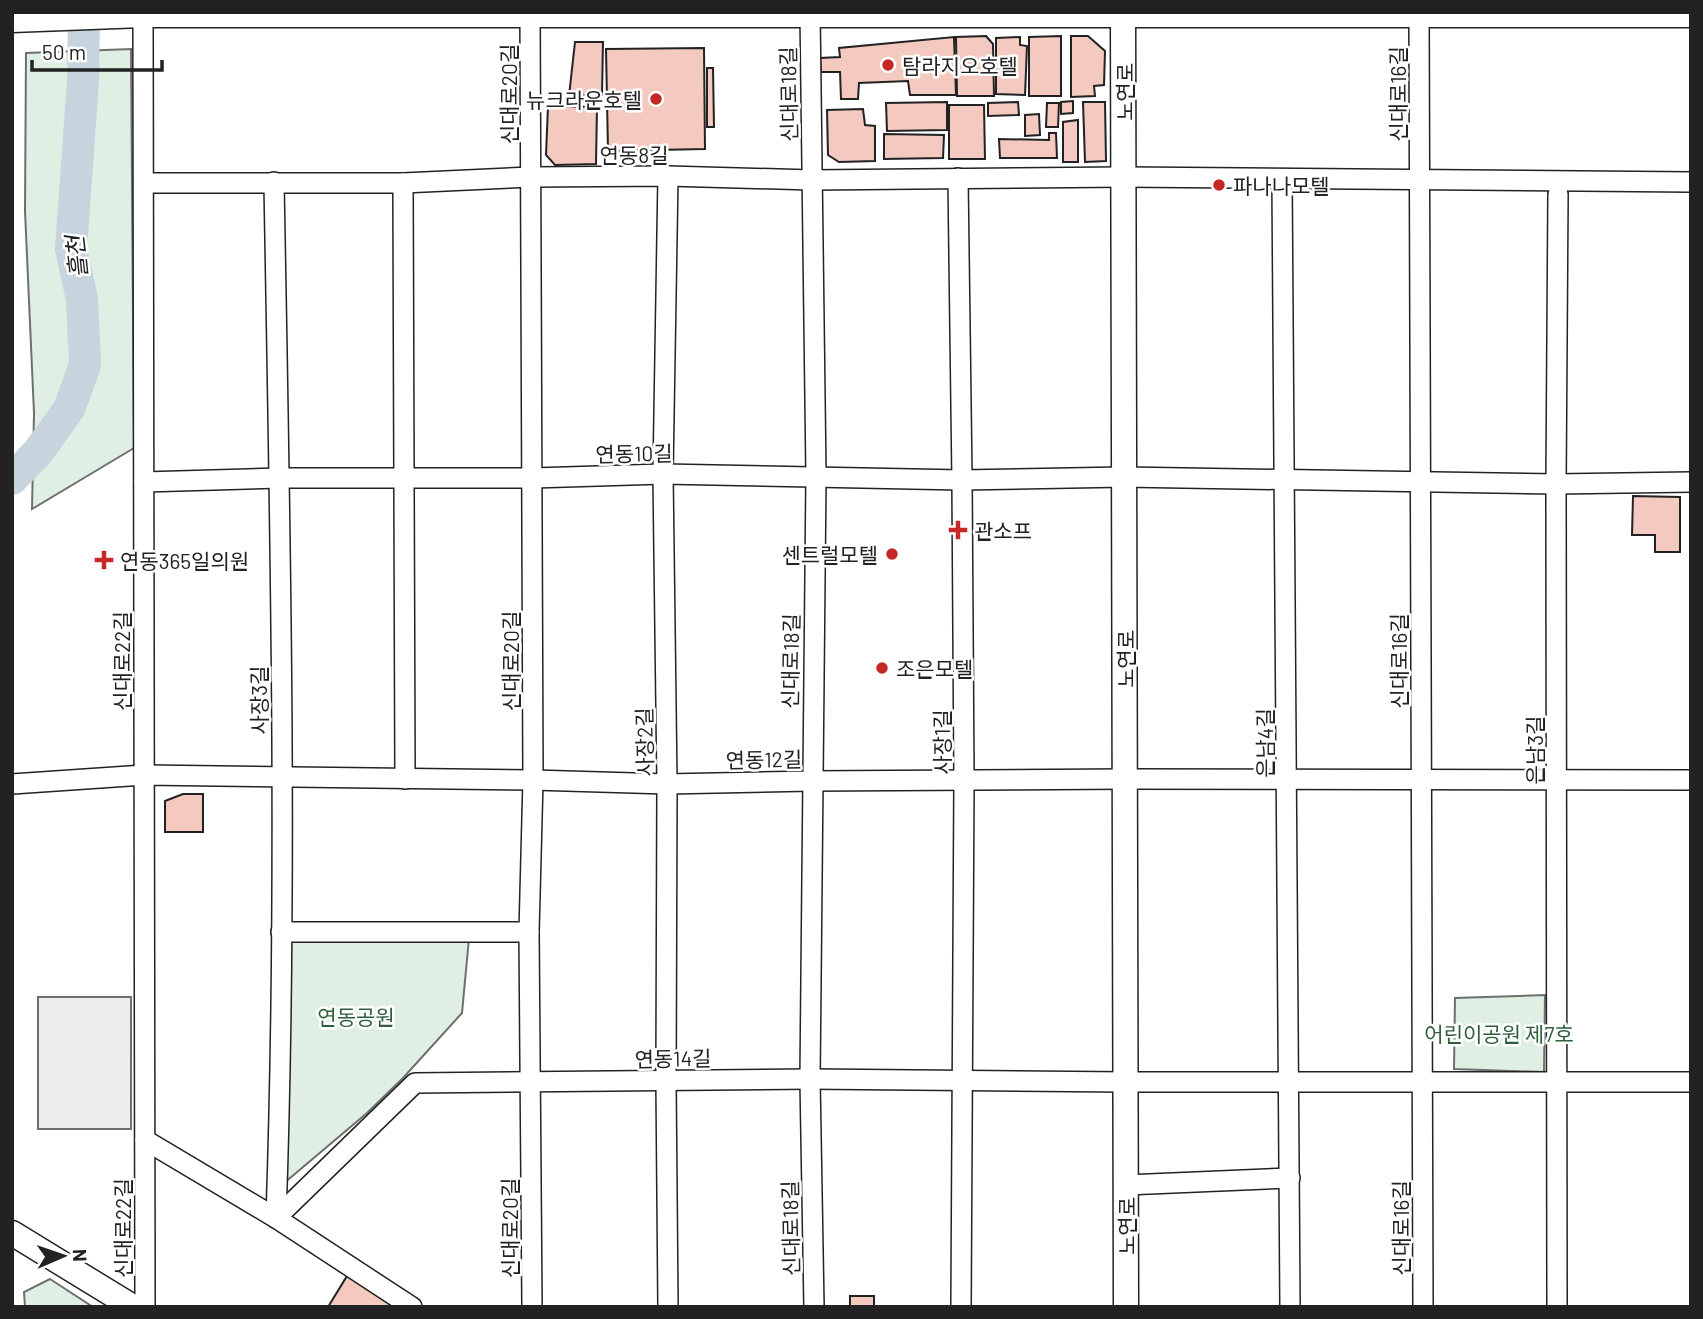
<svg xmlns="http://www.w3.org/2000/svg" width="1703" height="1319" viewBox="0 0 1703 1319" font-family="Barlow,'Noto Sans KR',sans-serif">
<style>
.green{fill:#e0efe3;stroke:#6f6f6f;stroke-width:2}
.parking{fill:#ededed;stroke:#6f6f6f;stroke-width:2}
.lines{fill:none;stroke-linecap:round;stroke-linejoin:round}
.river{stroke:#c7d3dd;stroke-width:32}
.building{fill:#f3c9c0;stroke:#222;stroke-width:2}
.minor-casing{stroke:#222;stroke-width:22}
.major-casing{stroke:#222;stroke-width:27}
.minor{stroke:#fff;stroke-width:19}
.major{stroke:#fff;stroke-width:24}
.poi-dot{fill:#c62828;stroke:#fff;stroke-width:2.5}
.labels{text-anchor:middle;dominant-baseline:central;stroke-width:5;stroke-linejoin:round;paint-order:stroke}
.poi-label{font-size:21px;fill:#222;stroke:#fff;text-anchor:start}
.street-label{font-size:21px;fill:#222;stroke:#fff}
.park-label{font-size:21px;fill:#2f5e38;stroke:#fff}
.water-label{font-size:23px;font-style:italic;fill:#222;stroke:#fff}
</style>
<rect width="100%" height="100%" fill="#fff"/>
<g class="green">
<polygon points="131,49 134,448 32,509 34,413 25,211 26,53"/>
<polygon points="469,938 462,1013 403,1078 367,1113 277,1189 282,940"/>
<polygon points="1545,995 1544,1072 1454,1069 1455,998"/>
<polygon points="50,1279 93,1307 25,1307 24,1292"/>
</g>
<rect class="parking" x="38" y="997" width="93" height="132"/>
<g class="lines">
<polyline class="river" points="12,479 38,452 69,409 85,365 82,299 71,249 83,81 84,12"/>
</g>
<g class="building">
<polygon points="986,36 993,44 994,96 957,96 956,37"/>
<polygon points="1061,36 1061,96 1029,96 1029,37"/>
<polygon points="1071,36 1088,36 1105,51 1104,85 1094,86 1095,96 1071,97"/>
<polygon points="954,37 956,95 910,95 908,81 859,83 858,99 841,99 840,72 821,72 820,58 840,57 839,48"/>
<polygon points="1020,37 1020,45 1027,46 1025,95 996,94 996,38"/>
<polygon points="575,42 603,42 602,95 569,96"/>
<polygon points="704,48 705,149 608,151 606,49"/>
<polygon points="707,68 713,68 714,127 707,127"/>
<polygon points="1073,101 1073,113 1061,114 1061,102"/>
<polygon points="947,102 947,130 887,131 886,103"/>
<polygon points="1018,102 1019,115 988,116 988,103"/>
<polygon points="1083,102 1105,102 1106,161 1085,162"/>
<polygon points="1047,103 1059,103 1058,127 1046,127"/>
<polygon points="949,105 984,105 985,159 949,159"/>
<polygon points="548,106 597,107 596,164 555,165 546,155"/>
<polygon points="863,109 865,125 875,126 875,161 839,162 828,155 827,110"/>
<polygon points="1039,114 1040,135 1025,136 1025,115"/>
<polygon points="1078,120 1078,162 1063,162 1063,122"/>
<polygon points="1049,133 1056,133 1057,158 1000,158 999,139 1049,140"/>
<polygon points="884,134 944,135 943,158 884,159"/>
<polygon points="1633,496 1680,497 1680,552 1655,552 1655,535 1632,535"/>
<polygon points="183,794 203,794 203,832 165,832 165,801"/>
<polygon points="347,1276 395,1307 328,1307"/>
<rect x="850" y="1296" width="24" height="11"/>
</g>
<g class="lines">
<defs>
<g id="minor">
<polyline points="143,12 145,1307"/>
<polyline points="530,12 533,780 529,932 532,1307"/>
<polyline points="810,12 816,476 810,1079 814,1307"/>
<polyline points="1419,12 1423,1307"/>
<polyline points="668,176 663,474 667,784 666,1081 668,1307"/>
<polyline points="958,178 962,480 964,781 961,1307"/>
<polyline points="1282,179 1290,1307"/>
<path d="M274 182C280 527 288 873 276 1218"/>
<polyline points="144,183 403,183 531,177 668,176 812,180 1124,177 1691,182"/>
<polyline points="403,183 405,779"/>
<polyline points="144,482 279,478 533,478 663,474 962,480 1124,477 1556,484 1691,482"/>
<polyline points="12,784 144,775 533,780 667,784 811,781 1125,779 1691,780"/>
<polyline points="281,932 529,932"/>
<polyline points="145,1140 276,1218 412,1307"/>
<polyline points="1126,1185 1290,1178"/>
<polyline points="276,1218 415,1083 810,1079 1126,1082 1691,1082"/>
<polyline points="1557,1307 1556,484 1558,194"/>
</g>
<g id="major">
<polyline points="1123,12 1126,1307"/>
<polyline points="12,20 143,15 1691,15"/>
<polyline points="12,1233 133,1307"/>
</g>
</defs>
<use href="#minor" class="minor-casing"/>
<use href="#major" class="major-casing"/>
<use href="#minor" class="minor"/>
<use href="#major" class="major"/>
</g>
<g class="poi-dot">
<circle cx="888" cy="65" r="7"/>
<circle cx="656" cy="99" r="7"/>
<circle cx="1219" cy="185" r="7"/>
<path d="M954.5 519.5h7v7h7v7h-7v7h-7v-7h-7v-7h7z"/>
<circle cx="892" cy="554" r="7"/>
<path d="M100.5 549.5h7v7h7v7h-7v7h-7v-7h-7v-7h7z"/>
<circle cx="882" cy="668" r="7"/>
</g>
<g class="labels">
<g class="poi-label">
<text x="902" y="65">탐라지오호텔</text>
<text x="642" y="99" text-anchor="end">뉴크라운호텔</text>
<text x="1233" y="185">파나나모텔</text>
<text x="974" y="530">관소프</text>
<text x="878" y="554" text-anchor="end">센트럴모텔</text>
<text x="120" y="560">연동365일의원</text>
<text x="896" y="668">조은모텔</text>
</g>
<g class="street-label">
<text transform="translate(1124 92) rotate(-90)">노연로</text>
<text transform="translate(508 94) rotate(-90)">신대로20길</text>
<text transform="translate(788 94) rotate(-91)">신대로18길</text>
<text transform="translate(1397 94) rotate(-90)">신대로16길</text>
<text x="634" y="154">연동8길</text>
<text transform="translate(634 453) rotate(-1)">연동10길</text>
<text transform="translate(1125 659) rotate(-90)">노연로</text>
<text transform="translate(121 661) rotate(-90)">신대로22길</text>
<text transform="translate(510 661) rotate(-90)">신대로20길</text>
<text transform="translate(790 661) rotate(-89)">신대로18길</text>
<text transform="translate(1398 661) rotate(-90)">신대로16길</text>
<text transform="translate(258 700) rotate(-90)">사장3길</text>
<text transform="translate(644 742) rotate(-91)">사장2길</text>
<text transform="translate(941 742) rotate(-90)">사장1길</text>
<text transform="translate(1264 743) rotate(-90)">은남4길</text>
<text transform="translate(1534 750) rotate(-90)">은남3길</text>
<text transform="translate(764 759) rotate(-1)">연동12길</text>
<text transform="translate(673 1058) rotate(-1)">연동14길</text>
<text transform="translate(1126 1226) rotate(-90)">노연로</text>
<text transform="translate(122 1228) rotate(-90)">신대로22길</text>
<text transform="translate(509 1228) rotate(-90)">신대로20길</text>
<text transform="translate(790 1228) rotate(-91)">신대로18길</text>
<text transform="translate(1400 1228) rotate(-90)">신대로16길</text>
</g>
<g class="park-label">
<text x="356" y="1016">연동공원</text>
<text x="1499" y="1033">어린이공원 제7호</text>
</g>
<g class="water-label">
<text transform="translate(76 257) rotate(-96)">흘천</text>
</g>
</g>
<rect width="1703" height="1319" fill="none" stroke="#222222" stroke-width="28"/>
<g transform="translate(63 1256) rotate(88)" stroke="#ffffff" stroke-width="5" paint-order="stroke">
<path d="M0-5L12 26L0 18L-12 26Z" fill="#222222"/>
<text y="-10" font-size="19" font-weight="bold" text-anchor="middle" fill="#222222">N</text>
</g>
<path d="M32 60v10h130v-10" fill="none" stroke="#222222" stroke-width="3.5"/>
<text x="42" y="60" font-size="21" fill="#222222" stroke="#ffffff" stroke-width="5" paint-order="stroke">50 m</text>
</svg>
